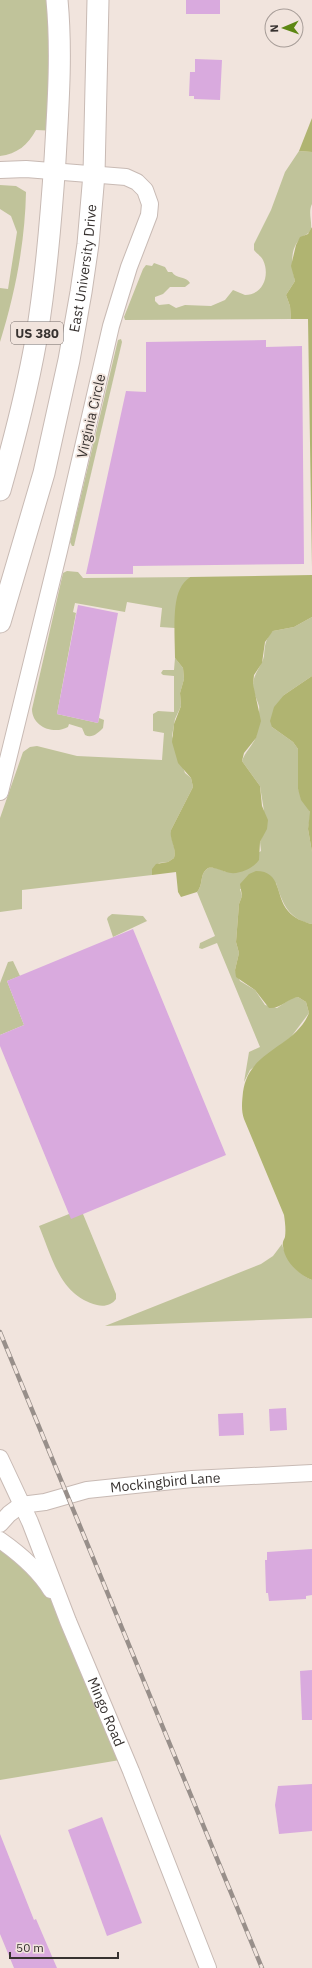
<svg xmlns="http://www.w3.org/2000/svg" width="312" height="1968" viewBox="0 0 312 1968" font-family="'IBM Plex Sans',sans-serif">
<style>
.green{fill:#c0c39a}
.forest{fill:#b0b471}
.building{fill:#d9aade}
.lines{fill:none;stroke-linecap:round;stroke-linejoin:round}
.minor-casing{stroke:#c8bab4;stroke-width:18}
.major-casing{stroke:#c8bab4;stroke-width:23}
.minor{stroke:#fff;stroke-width:16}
.major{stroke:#fff;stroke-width:21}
.rail-casing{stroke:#988f8a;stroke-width:4.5}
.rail{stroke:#f1e4dd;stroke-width:3;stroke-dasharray:9;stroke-linecap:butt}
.labels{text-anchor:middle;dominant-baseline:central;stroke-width:3.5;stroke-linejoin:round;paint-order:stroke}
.shield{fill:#f1e4dd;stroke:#6f6764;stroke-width:1}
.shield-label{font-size:13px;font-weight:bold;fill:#373230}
.street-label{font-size:14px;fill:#373230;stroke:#f1e4dd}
</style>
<rect width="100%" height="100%" fill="#f1e4dd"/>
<g class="green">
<path d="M0 0H57V131L36 130C28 145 17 154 0 156Z"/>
<path d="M299 151 312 152V204C308 212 312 220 311 229 309 235 304 234 300 239 289 250 292 267 295 281L286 295 290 306 291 319 125 320 124 317 143 269 146 265 152 266 154 263 165 267 168 272H172C176 279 186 276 190 283L185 287H170L163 294 155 297V301L159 305 169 304 176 308 185 305 211 306 225 300 233 290 245 295C264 295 270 274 263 260 261 256 257 254 254 250V244L271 210 285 172Z"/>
<path d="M0 185 16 186 26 192C25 243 15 294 0 342V288L8 289 17 232 11 216 0 209Z"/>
<polygon points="121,339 122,342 74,546 72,546 70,542 118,340"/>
<path d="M67 571 78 572 83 578 190 577C174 594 177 606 175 628L160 627 162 608 127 602 125 612 75 603 73 612 76 613 57 714 98 723 99 718 104 720 103 728C98 733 92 739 85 735L82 728 69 724 68 727C54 735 32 727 32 709L63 573Z"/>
<path d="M312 617V676L284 695 272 727 293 742 298 749V789L310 812V817L308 829 312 852V924C288 919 283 904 276 883L240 889 242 896 239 904 236 942 239 953 235 970 240 981 255 990 265 1005 277 1008 292 998 298 997 306 1002 309 1013 291 1037 250 1070 244 1082 249 1052 260 1047 217 943 202 949 199 948 200 943 215 936 197 892C204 884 199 874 208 868H217L226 872 261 851 260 842 264 833V811L260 786 242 761C245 752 253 745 256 737 257 731 260 711 259 706 257 699 253 693 253 685 253 674 262 666 264 656 265 645 265 639 273 631L294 627Z"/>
<path d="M175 658 183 668 184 679 180 693 181 706 175 719 172 736 185 773 191 778 193 787 171 830C170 839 177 848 174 858L168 862 159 863 152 872V875L22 890V909L0 912V818L23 752 30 747 37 746 77 756 162 760 164 733 153 731V714L158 711 174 712V676L163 675 161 673 163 670H174Z"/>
<polygon points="112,914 143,916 147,921 113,937 107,919 108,917"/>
<polygon points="13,961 20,976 7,981 24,1025 0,1035 0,983 8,962"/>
<path d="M69 1214H83L116 1294V1299C112 1305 104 1307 97 1305 60 1296 52 1257 39 1226Z"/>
<path d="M282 1244C285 1258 298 1275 312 1280V1318L105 1326 261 1264 273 1256Z"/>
<polygon points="0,1540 39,1574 126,1759 0,1780"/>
</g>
<g class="forest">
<polygon points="312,118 312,152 299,151"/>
<polygon points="312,227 312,567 308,319 291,319 290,306 286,295 295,281 291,266 296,245 300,237 308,234"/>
<path d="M312 575V617L294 627 273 631 265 642 262 663 254 675 253 684 261 721 256 738 244 753 242 761 260 786 262 806 268 820 267 829 260 842 259 860C253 869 237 876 226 872 219 870 215 867 208 868 199 874 204 884 197 892L181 897 178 892 176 872 152 875V869L156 864 168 862 174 858C177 848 169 840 171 830L193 787 191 778 178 763 172 742 174 724 181 706 180 693 184 679 183 668 175 658C175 640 172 604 180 589 182 584 186 580 190 577Z"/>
<polygon points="312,676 312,852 308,829 310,812 301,800 298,789 298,749 293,742 272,727 270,721 274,707 284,695"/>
<path d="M256 871C282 871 275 896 288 911 294 918 303 922 312 924V1280C299 1275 284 1261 283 1246 282 1242 284 1240 285 1237 286 1229 285 1222 284 1215L244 1119C241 1110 242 1102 243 1092 249 1049 294 1049 309 1013L306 1002 298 997C287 999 281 1009 269 1008L255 990 236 977 235 970 239 953 236 942 239 904 242 896 240 884 249 874Z"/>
</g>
<g class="building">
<rect x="186" y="0" width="34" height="14"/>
<polygon points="195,59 222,60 220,100 194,99 194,96 189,96 190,72 195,72"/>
<polygon points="266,340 266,347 302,346 304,564 133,566 133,574 86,574 126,391 146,392 146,342"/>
<polygon points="78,605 118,613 98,723 57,714"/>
<polygon points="133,929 226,1155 71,1219 0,1046 0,1035 24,1025 7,981"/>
<polygon points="286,1408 287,1430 270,1431 269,1409"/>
<polygon points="243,1413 244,1435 219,1436 218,1414"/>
<polygon points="312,1549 312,1595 306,1596 306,1599 269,1601 268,1593 266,1593 265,1560 267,1560 267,1552"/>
<polygon points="312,1670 312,1720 302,1720 300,1671"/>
<polygon points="312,1784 312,1831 279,1834 275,1805 278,1786"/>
<polygon points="102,1817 142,1923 107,1936 68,1830"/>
<polygon points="0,1834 34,1920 36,1919 57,1968 14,1968 0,1934"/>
</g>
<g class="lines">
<defs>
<g id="minor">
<polyline points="0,170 26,169 126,177 137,182 145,190 150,204 149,215 129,267 111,326 59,551 0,792"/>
<path id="s1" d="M0 1458 30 1522 68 1621 131 1771 208 1968"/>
<path id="s2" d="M0 1524 9 1514 21 1505 45 1502 87 1490 192 1479 312 1473"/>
<path d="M0 1540C20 1554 38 1569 51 1590"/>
</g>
<g id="major">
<path d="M0 490C14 441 27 391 36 340 46 281 51 220 55 160 58 107 62 53 57 0"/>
<path id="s3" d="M0 622 44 473 69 360 81 292 88 244 94 174 98 0"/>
</g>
</defs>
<use href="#minor" class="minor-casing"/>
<use href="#major" class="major-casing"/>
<use href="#minor" class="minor"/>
<use href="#major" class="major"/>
<defs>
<polyline id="rail" points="0,1332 262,1968"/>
</defs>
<use href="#rail" class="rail-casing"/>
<use href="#rail" class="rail"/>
</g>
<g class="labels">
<rect class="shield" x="11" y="322" width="52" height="22" rx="3"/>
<g class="shield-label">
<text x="37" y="333">US 380</text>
</g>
<g class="street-label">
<text stroke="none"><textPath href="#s3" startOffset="364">East University Drive</textPath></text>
<text transform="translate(91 416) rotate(-77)">Virginia Circle</text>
<text stroke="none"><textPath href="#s2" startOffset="175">Mockingbird Lane</textPath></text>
<text stroke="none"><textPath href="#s1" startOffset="275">Mingo Road</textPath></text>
</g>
</g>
<g transform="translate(284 28) rotate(268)"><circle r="19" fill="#f1e4dd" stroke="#a79d98"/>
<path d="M0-3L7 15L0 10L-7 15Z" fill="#5d8713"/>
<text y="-6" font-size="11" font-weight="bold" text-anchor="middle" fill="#373230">N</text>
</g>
<path d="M10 1952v6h108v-6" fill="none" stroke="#373230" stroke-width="2"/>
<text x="16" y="1952" font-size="12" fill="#373230" stroke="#f1e4dd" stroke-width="3" paint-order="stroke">50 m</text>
</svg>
